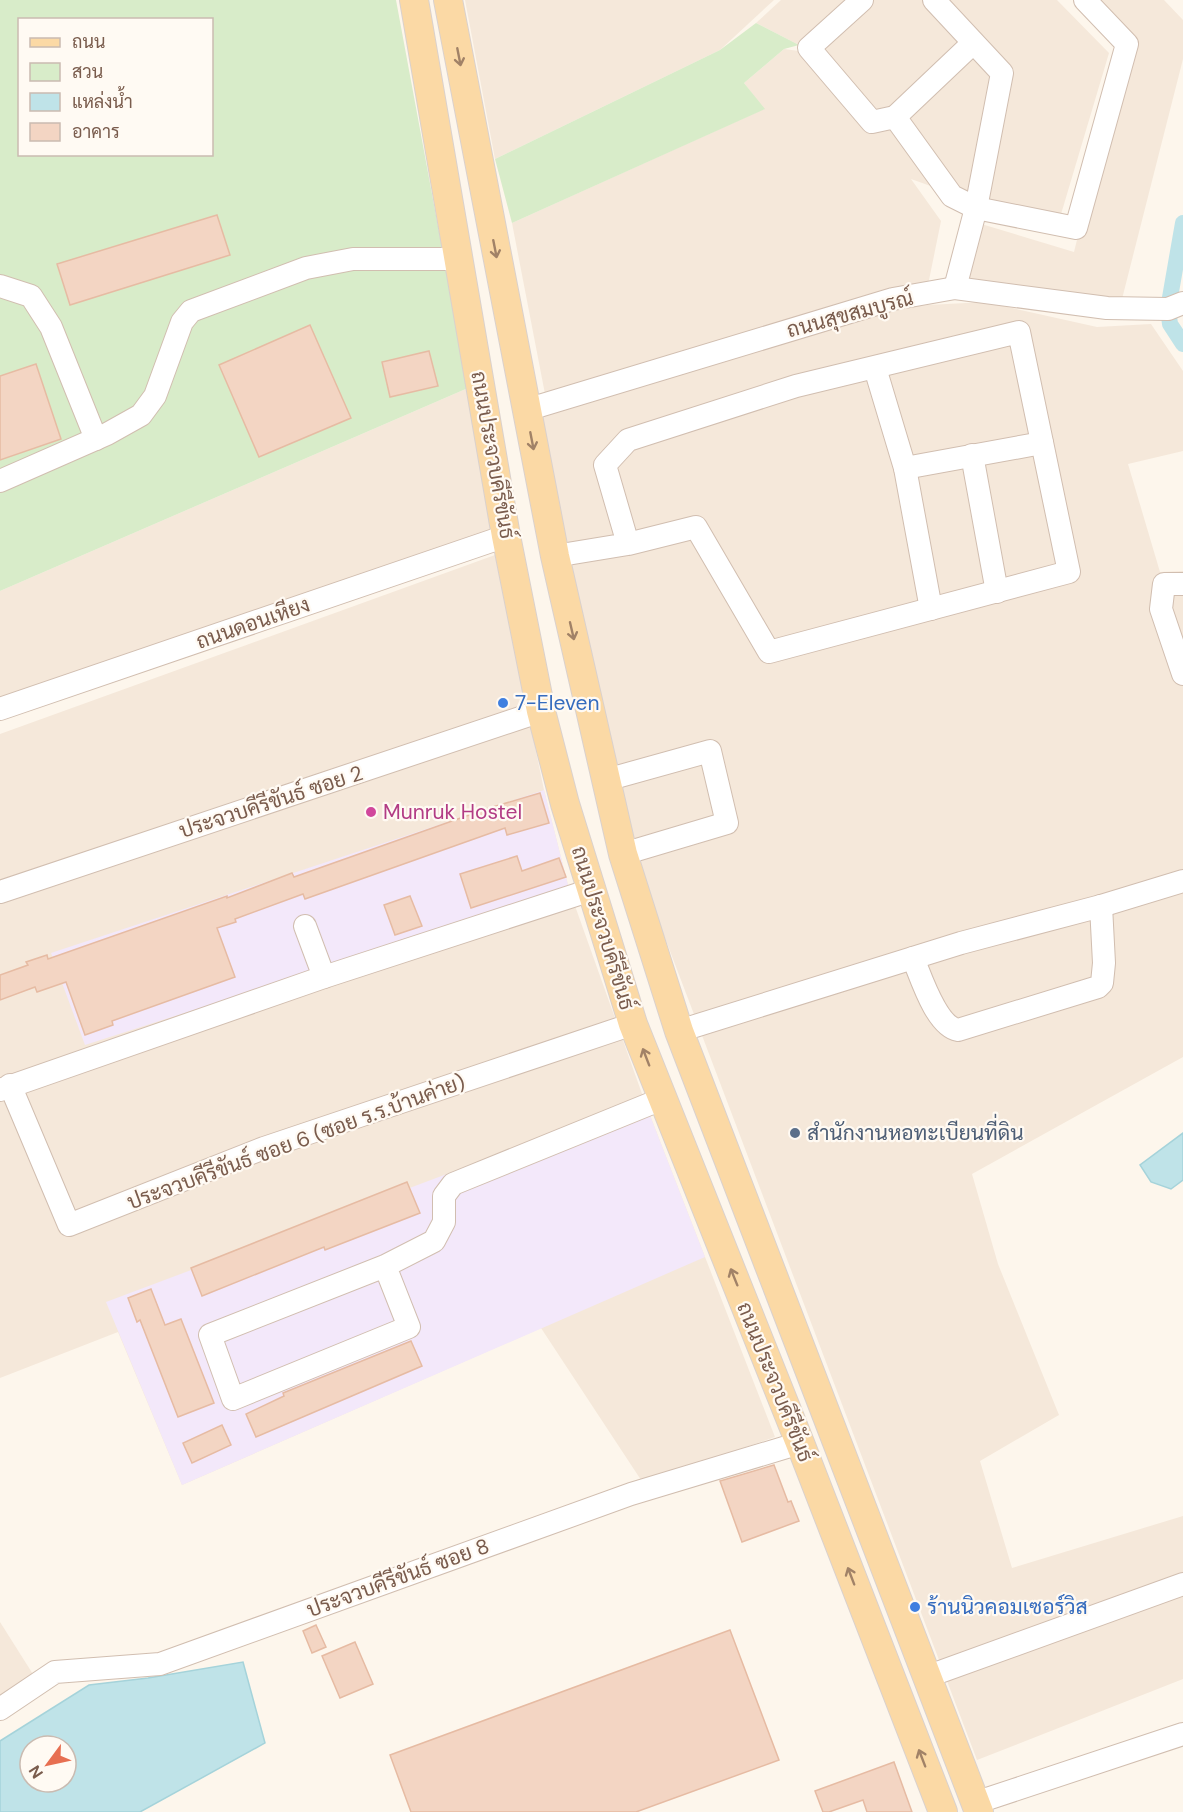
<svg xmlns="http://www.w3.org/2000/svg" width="1183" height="1812" viewBox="0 0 1183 1812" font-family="'DM Sans',Sarabun,sans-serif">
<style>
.residential{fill:#f5e8da}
.education{fill:#f3e8fa}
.green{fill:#d8ecc9;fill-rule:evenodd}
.water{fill:#bfe3e8;stroke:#a5d3da;stroke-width:1.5;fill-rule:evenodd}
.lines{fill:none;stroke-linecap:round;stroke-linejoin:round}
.canal{stroke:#bfe3e8;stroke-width:16}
.building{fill:#f3d5c3;stroke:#e6bba3;stroke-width:1.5}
.minor-casing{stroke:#d1beb0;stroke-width:24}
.major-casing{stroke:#dad1cd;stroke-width:30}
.minor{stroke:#fff;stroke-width:22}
.major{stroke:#fbd9a5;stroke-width:28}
.oneway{stroke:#a18267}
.shop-dot{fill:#3f7fe0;stroke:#fffaf3;stroke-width:2}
.hotel-dot{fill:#d1479c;stroke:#fffaf3;stroke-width:2}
.service-dot{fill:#5c6f8a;stroke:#fffaf3;stroke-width:2}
.labels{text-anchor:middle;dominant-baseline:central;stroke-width:4.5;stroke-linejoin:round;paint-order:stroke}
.street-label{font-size:21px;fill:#7a5c4d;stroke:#fffaf3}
.shop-label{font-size:21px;fill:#366cbe;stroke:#fffaf3;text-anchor:start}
.hotel-label{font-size:21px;fill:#b23c85;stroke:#fffaf3;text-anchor:start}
.service-label{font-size:21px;fill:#4e5e75;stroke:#fffaf3;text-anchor:start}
</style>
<rect width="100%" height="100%" fill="#fdf6ec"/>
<g class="residential">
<polygon points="465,0 774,0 720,50 495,159"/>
<polygon points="781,0 848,0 799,45 756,23"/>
<polygon points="872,0 1057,0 1109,53 1056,231 911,179 941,221 928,285 545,394 512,223 764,109 744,83 784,49 814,53"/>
<polygon points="1087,0 1164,0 1183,20 1183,59 1122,299 962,279 968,220 1074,252 1126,42"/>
<polygon points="985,302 1097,327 1151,324 1183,371 1183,451 1128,464 1160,572 1183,571 1183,1057 972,1174 998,1264 1059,1415 980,1461 1012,1568 1183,1516 1183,1679 977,1760 640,872 539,418 882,311 928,305"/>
<polygon points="468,388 499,534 0,700 0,591"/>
<polygon points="495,555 544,790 569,889 646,1105 775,1437 643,1483 541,1328 182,1485 118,1332 0,1378 0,734"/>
<polygon points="0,1622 36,1679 0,1703"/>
</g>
<g class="education">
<polygon points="544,790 569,889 85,1045 51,953"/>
<polygon points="644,1100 705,1257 182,1485 106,1302"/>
</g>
<g class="green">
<path d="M0 0H396L468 388 0 591ZM20 20H212V154H20Z"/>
<polygon points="756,23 799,45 784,49 744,83 765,109 512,223 495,159 720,50"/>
</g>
<g class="water">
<polygon points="1183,1133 1183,1180 1171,1189 1151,1182 1140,1165"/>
<path d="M243 1662 265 1743 140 1812H0V1741L89 1685 148 1678ZM30 1746H66V1782H30Z"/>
</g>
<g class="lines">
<polyline class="canal" points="1183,223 1168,309 1170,324 1183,344"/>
</g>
<g class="building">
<polygon points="217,215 230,255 70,305 57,264"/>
<polygon points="310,325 351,418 259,457 219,365"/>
<polygon points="429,351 438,386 390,397 382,362"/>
<polygon points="36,364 61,439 0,460 0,376"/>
<polygon points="540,793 549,823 507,835 505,828 305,899 303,894 235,919 236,922 217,928 235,977 112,1021 113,1025 85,1035 66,982 37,992 35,987 0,1000 0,975 28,965 26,962 47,955 48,959 227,896 227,898 292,873 294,877 486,809"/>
<polygon points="517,856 522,871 559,858 566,877 471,908 460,874"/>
<polygon points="410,896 422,926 395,935 384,905"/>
<polygon points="407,1182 420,1213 325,1250 324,1247 202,1296 191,1268"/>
<polygon points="151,1289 165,1325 181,1319 214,1403 178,1417 140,1320 137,1322 128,1298"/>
<polygon points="411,1341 422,1366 256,1437 246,1414 284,1396 283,1393"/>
<polygon points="222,1425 231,1445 192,1463 183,1443"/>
<polygon points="774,1465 788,1502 791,1501 799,1521 742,1542 720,1481"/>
<polygon points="316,1625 326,1647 312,1653 303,1631"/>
<polygon points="730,1630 779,1760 636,1812 411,1812 390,1755"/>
<polygon points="355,1642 373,1684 340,1698 322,1656"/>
<polygon points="894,1762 912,1812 867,1812 863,1800 829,1812 823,1812 815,1791"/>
</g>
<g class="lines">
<defs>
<g id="minor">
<polyline points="862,0 809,48 872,122 895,117 952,196 976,208 1076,228 1127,44 1085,0"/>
<polyline points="934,0 1002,73 976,208 955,288"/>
<polyline points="895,117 973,43"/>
<polyline points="0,286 31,296 51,327 96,439"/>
<polyline points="875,368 905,468 931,609"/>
<polyline points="526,410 893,299 955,288 1107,308 1168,309 1183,303"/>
<polyline points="972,455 997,592"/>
<polyline points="905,468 1042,443"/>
<polyline points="0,481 107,434 141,415 155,396 182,322 191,311 306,268 353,259 459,259"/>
<polyline points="555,556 628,544 696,527 769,652 1069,572 1019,332 796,386 628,440 605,465 628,544"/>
<polyline points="1183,584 1164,584 1161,609 1183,674"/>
<polyline points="0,709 506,536"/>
<polyline points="606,780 710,751 727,823 623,854"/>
<polyline points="0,892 541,711"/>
<polyline points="305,926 324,977"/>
<path d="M913 958C921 977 936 1026 958 1030L1098 987 1102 983 1104 963 1101 906"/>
<polyline points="679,1031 961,943 1101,906 1183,881"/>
<polyline points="10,1085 69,1225 264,1148 633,1024"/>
<polyline points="0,1090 324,977 591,890"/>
<polyline points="385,1266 409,1327 233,1399 210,1335 385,1266 434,1241 444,1222 444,1196 453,1184 662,1099"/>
<polyline points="926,1677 1183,1584"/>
<polyline points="0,1709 55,1672 160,1664 631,1494 800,1443"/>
<polyline points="975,1803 1183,1734"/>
</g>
<g id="major">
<polyline points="414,0 506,536 541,711 565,804 633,1024 800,1443 943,1812"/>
<polyline points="448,0 555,556 623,854 679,1031 979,1812"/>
</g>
</defs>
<use href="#minor" class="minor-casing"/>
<use href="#major" class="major-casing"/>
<use href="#minor" class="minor"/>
<use href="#major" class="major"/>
</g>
<defs><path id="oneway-shaft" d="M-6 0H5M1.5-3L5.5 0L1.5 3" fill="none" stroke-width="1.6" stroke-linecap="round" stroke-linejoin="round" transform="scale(1.5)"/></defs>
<g class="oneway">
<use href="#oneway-shaft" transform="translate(459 57) rotate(79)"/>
<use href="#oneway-shaft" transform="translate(495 249) rotate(79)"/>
<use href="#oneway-shaft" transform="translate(532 441) rotate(79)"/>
<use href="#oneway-shaft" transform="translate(572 631) rotate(77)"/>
<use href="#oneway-shaft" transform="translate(646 1057) rotate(-111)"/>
<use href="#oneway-shaft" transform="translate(734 1277) rotate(-112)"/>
<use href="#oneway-shaft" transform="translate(851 1576) rotate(-111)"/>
<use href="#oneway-shaft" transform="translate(922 1758) rotate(-111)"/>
</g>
<g class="shop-dot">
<circle cx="503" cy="703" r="6"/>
<circle cx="915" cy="1607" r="6"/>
</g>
<circle class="hotel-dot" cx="371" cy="812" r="6"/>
<circle class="service-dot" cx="795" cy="1133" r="6"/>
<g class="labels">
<g class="street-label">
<text transform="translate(850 314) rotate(-15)">ถนนสุขสมบูรณ์</text>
<text transform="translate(493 455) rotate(80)">ถนนประจวบคีรีขันธ์</text>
<text transform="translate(253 623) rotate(-19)">ถนนดอนเหียง</text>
<text transform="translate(271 802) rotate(-18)">ประจวบคีรีขันธ์ ซอย 2</text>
<text transform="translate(603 928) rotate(73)">ถนนประจวบคีรีขันธ์</text>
<text transform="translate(296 1142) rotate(-20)">ประจวบคีรีขันธ์ ซอย 6 (ซอย ร.ร.บ้านค่าย)</text>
<text transform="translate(775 1382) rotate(68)">ถนนประจวบคีรีขันธ์</text>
<text transform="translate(398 1578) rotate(-20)">ประจวบคีรีขันธ์ ซอย 8</text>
</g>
<g class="shop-label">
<text x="515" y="703">7-Eleven</text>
<text x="927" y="1607">ร้านนิวคอมเซอร์วิส</text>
</g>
<g class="hotel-label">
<text x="383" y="812">Munruk Hostel</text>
</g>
<g class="service-label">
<text x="807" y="1133">สำนักงานหอทะเบียนที่ดิน</text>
</g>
</g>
<rect x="18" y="18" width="195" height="138" fill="#fffaf3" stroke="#cabbb1" stroke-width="1.5"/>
<rect x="30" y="38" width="30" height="9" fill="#fbd9a5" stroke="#cabbb1" stroke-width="1.5"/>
<text x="72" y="48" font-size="18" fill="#7a5c4d">ถนน</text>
<rect x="30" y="63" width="30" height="18" fill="#d8ecc9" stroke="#cabbb1" stroke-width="1.5"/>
<text x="72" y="78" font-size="18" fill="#7a5c4d">สวน</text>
<rect x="30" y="93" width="30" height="18" fill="#bfe3e8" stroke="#cabbb1" stroke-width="1.5"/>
<text x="72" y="108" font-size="18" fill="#7a5c4d">แหล่งน้ำ</text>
<rect x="30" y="123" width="30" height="18" fill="#f3d5c3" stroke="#cabbb1" stroke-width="1.5"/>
<text x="72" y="138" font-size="18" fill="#7a5c4d">อาคาร</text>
<g transform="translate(48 1764) rotate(237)"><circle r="28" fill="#fffaf3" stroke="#cabbb1" stroke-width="1.5"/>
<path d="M0-4.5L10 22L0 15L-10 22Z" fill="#e76f51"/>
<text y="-9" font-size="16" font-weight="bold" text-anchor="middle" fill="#7a5c4d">N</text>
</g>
</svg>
